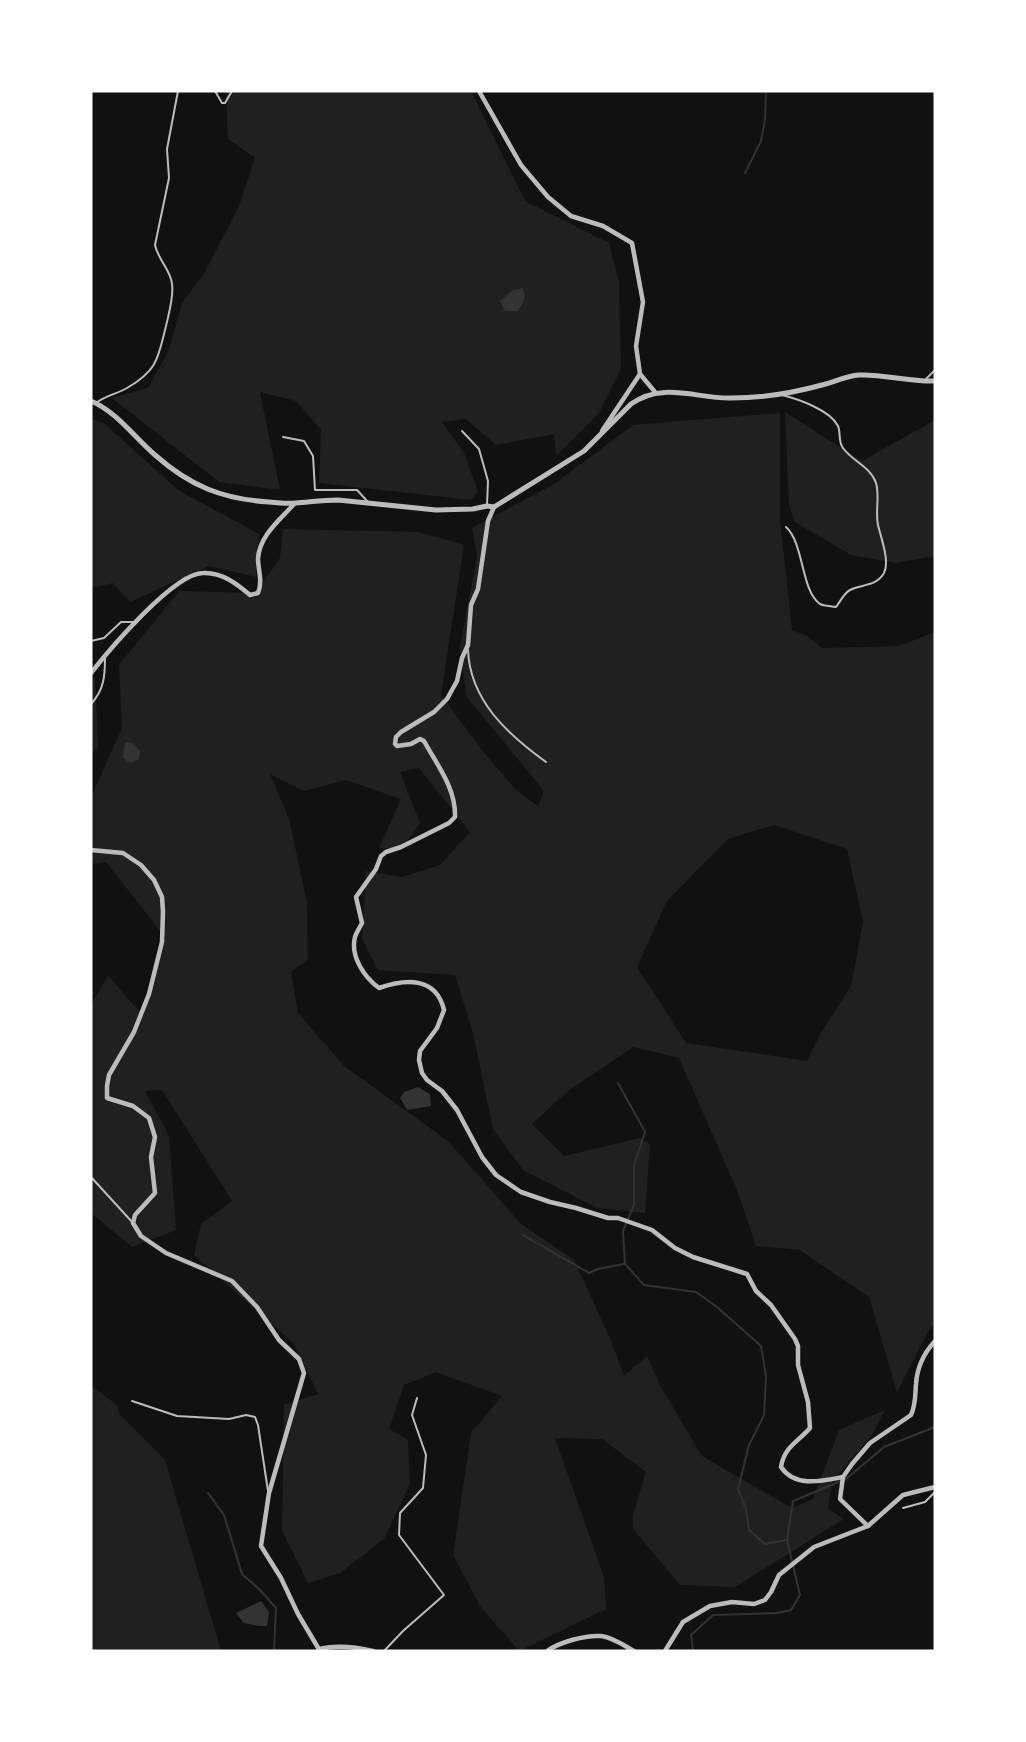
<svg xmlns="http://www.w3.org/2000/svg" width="1026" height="1742" viewBox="0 0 1026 1742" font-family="Raleway,sans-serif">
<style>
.green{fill:#202020;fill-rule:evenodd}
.water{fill:#333}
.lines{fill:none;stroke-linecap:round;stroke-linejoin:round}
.stream{stroke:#333;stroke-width:2}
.service{stroke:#bcbcbc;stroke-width:2}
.minor{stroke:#bcbcbc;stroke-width:4.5}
.tertiary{stroke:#bcbcbc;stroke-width:5}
</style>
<rect width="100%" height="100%" fill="#111"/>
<g class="green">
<polygon points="226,91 471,91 525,201 609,243 619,282 621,369 599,413 556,456 554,434 496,445 466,419 442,422 464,453 478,491 471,500 319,483 321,430 296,401 260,392 280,490 219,482 112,398 148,388 168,352 182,303 205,272 239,206 255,158 228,139"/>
<polygon points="785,412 862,461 935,420 935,556 896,563 851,555 795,522 789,506"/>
<path d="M780 413V519L792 630 807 636 822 648 899 646 935 632V1324L929 1330 897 1392 869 1297 800 1250 756 1246 737 1190 679 1058 633 1047 568 1091 532 1124 564 1156 639 1138 650 1144 645 1213 597 1208 523 1170 493 1129 473 1033 455 975 378 970 362 939 366 871 402 877 440 865 470 832 419 768 400 772 420 823 402 849 379 848 401 799 346 780 304 791 270 774 289 819 307 902 308 959 291 972 298 1013 344 1066 448 1141 520 1223 574 1260 610 1338 624 1376 647 1356 661 1387 702 1456 792 1508 813 1499 839 1430 885 1410 872 1435 832 1482 828 1508 844 1519 735 1587 680 1585 633 1529V1515L646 1472 602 1439 555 1438 604 1577 606 1609 519 1651 480 1606 453 1555 471 1433 502 1396 436 1372 404 1385 389 1429 408 1440 410 1484 384 1539 340 1573 308 1583 282 1531 284 1405 318 1394 293 1343 194 1255 201 1224 232 1201 162 1090 145 1091 169 1136 176 1230 132 1247 91 1213V1005L108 975 143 1016 165 937 106 862 91 864V797L122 728 119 665 179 591 256 593 280 558 283 529 419 532 464 545 441 695 482 750 516 790 538 806 544 791 466 696 460 646 477 557 472 528 554 484 633 425ZM774 825 847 849 863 922 851 986 822 1031 807 1061 686 1043 637 967 667 901 728 839Z"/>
<polygon points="91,419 105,424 178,490 259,534 256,577 209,566 130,602 113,583 91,588"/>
<polygon points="95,678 98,747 91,753 91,681"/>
<polygon points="91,1386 117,1405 120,1415 165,1460 221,1651 91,1651"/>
</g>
<g class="water">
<polygon points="523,288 525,298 518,311 505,311 500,301 513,290"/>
<polygon points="125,742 133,743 140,751 139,759 130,763 123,758"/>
<polygon points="418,1087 430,1094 431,1106 407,1110 400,1098 404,1092"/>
<polygon points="261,1601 269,1612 267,1626 259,1626 244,1623 236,1613"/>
</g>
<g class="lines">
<g class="stream">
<polyline points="745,173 761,141 765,120 766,91"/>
<polyline points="618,1083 645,1132 634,1165 634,1205 623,1231 625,1264 644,1285 696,1292 717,1307 761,1346 766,1376 764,1415 749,1445 738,1489 746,1509 749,1530 765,1544 787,1540"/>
<polyline points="523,1235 589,1273 598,1269 624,1264"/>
<polyline points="208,1493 224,1515 242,1574 260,1590 276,1608 274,1651"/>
<polyline points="693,1651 691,1635 713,1615 777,1613 791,1610 800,1595 787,1540 793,1501 846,1479 884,1447 935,1427"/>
</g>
<g class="service">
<polyline points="215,91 222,103 225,103 232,91"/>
<polyline points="926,379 935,370"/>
<path d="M782 395C798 399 830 410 838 426 841 433 838 442 843 448 852 461 871 467 876 483 880 496 875 512 878 525 881 538 890 561 884 573 876 587 861 584 850 590 844 593 840 602 836 607 831 606 824 606 820 604 801 591 804 543 786 527"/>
<path d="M96 403C106 395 117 394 127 388 158 370 158 358 166 326 169 313 174 296 172 284 171 270 158 260 155 245L169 178 167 149 178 91"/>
<polyline points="462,431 479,449 488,481 487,504"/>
<polyline points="283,437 304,441 313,456 315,490 357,490 368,502"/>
<polyline points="91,641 104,638 121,622 133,622"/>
<path d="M468 650C470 700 507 734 546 762"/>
<path d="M91 704C104 690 105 676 105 658"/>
<polyline points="91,1177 133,1223"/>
<polyline points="132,1401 177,1416 229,1419 246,1415 255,1417 258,1425 268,1491"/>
<polyline points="903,1508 925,1502 935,1492"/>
<polyline points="384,1651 403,1631 444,1595 399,1535 400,1513 423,1488 426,1455 412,1415 417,1398"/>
</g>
<g class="minor">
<polyline points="479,91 521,165 548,197 571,216 603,226 632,243 643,302 636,346 640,374 655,392"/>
<polyline points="602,431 640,374"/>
<path d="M494 507 488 521 478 589 471 605 468 645 462 658 457 681 447 699 434 712 401 732 396 737 395 744 397 746 411 744 420 739 424 741C437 765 456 788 455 817L449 823 401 847 386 852 381 856 376 869 356 897 362 923C360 927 356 933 355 937 350 956 364 977 379 988 405 979 436 976 444 1010L437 1028 420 1051 419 1060 422 1073 427 1080 442 1091 457 1110 482 1157 496 1175 521 1192 550 1202 576 1208 608 1218H618L652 1230 675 1248 693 1257 747 1274 756 1291 771 1305 795 1339 798 1346V1365L808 1402 810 1428C798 1442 784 1447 781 1467 795 1488 822 1481 843 1477"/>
<path d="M91 673C109 650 174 573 203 573 222 572 237 584 250 595L258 593C263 581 258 570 258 558 260 535 280 520 294 504"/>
<polyline points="91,850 123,853 141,865 154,880 162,897 163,912 162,942 149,994 134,1032 109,1075 107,1086 107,1098 133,1106 149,1118 155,1137 151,1157 155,1193 135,1215 133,1223 141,1236 166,1253 232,1281 257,1307 279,1340 299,1359 304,1373 269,1493 261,1546 281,1578 298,1614 320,1651"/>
<path d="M868 1526 840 1499 843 1477 852 1464 870 1443 911 1415C916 1404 915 1395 916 1384 917 1368 924 1353 935 1341"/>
<path d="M319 1649C336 1645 356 1647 373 1651"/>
<path d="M547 1651C560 1642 585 1635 601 1636 612 1637 625 1646 634 1651"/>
<polyline points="665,1651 683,1622 710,1606 732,1602 754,1604 765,1600 771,1592 779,1575 814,1547 868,1526 903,1495 935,1487"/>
</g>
<path class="tertiary" d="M91 401C117 412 134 437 155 455 190 486 222 499 269 502 278 503 287 504 296 503 310 502 323 500 338 500L436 510 473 509 487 506 494 507 584 451 631 404C663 381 697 399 731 398 762 398 793 393 822 385 835 382 845 376 859 375 884 374 909 382 935 381"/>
</g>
<rect width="1026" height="1742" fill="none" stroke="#ffffff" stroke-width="185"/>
</svg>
